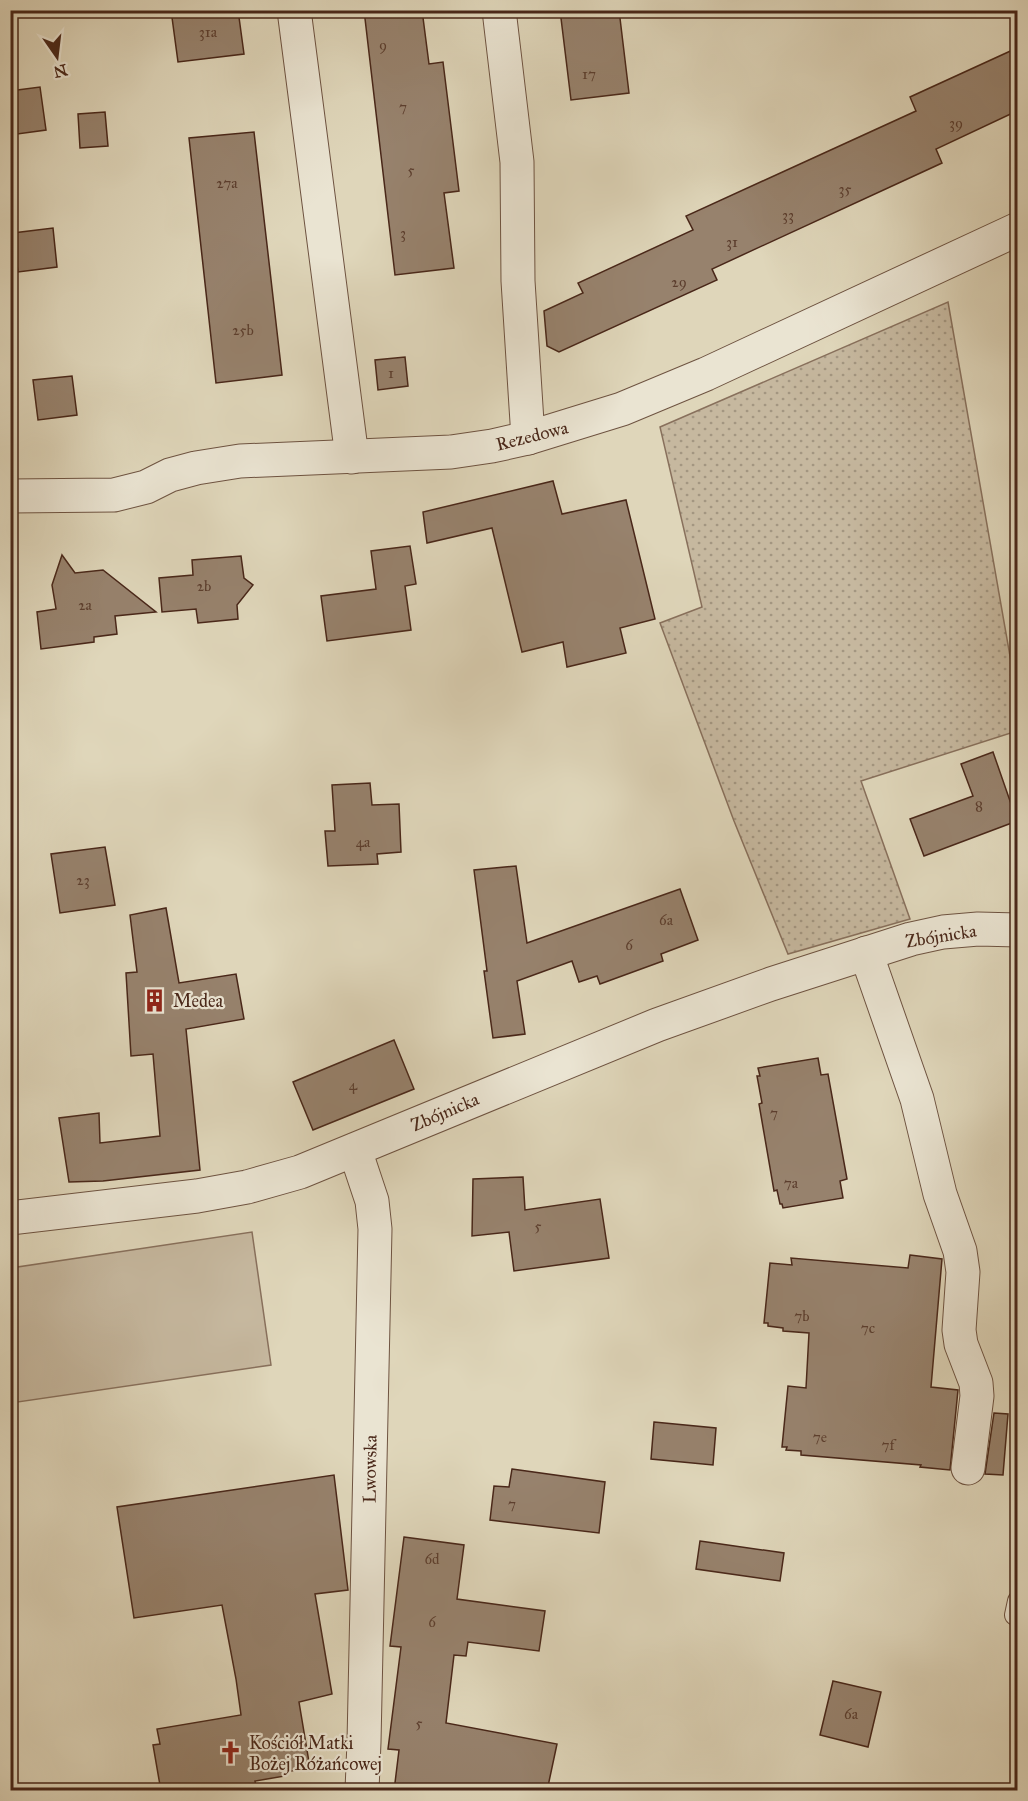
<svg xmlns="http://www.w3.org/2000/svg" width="1028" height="1801" viewBox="0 0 1028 1801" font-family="'IM FELL Great Primer',serif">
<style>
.grass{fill:url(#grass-dots);stroke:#88705c;stroke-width:1.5}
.park{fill:#c6b89f;stroke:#88705c;stroke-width:1.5}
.building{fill:#97826d;stroke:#492719;stroke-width:1.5}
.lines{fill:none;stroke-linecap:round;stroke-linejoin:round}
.lane-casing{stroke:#6e5341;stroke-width:22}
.street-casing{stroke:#6e5341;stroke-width:35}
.lane{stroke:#eae4d2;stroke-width:20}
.street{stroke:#eae4d2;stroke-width:33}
.labels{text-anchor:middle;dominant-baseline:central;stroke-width:4.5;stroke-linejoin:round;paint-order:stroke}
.number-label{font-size:15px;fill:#5c3e2e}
.street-label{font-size:18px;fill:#492719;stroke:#eae4d2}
.poi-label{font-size:18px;fill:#492719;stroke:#eae4d2;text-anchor:start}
</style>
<defs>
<pattern id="grass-dots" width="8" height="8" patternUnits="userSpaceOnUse" patternTransform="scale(1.5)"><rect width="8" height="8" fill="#c6b89f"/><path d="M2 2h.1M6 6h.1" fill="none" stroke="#a39681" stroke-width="1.8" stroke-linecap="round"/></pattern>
</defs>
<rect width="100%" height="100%" fill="#dfd6ba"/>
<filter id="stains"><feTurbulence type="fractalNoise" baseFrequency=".00333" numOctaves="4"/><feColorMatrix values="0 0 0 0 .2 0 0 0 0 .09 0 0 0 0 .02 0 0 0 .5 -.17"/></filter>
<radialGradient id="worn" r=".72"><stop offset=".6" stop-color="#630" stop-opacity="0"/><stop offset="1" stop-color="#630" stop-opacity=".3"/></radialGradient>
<polygon class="grass" points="948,302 1017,696 1017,731 861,781 910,919 788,954 734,821 660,623 702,607 660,427"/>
<polygon class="park" points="252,1232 271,1365 11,1403 11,1268"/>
<g class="building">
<polygon points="171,10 238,10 244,54 178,62"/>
<polygon points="364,10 422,10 429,64 443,62 459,191 444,193 454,268 395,275"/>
<polygon points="560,10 619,10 629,93 571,100"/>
<polygon points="1017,48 1017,111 936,149 942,163 712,269 717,280 559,352 547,346 544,311 583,293 578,283 693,230 686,216 916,111 910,97"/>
<polygon points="40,87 46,130 10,135 10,91"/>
<polygon points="105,112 108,146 80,148 78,114"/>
<polygon points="254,132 282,375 216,383 189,138"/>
<polygon points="53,228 57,267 18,272 13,233"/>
<polygon points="405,357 408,386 378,390 375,360"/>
<polygon points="72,376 77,415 38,420 33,380"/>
<polygon points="553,481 562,514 626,500 655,619 620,628 626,653 567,667 563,642 522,652 492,528 427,543 423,512"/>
<polygon points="410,546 416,584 405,586 411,630 327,641 321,596 376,589 371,551"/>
<polygon points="62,555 75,573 103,570 156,612 115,616 117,634 94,637 94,642 41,649 37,612 56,609 52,585"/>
<polygon points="241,556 244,578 253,585 237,605 238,619 198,623 196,609 162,612 159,578 193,575 192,560"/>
<polygon points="993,752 1017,821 924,856 910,819 973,796 961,764"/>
<polygon points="370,783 372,805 399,804 401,852 377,854 378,864 328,866 325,831 335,831 332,785"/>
<polygon points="105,847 115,905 60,913 51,854"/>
<polygon points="516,866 527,943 680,889 698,940 661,954 663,961 600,984 597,976 579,982 572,961 517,981 525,1034 493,1038 484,971 487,971 474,870"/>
<polygon points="166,908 179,983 236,974 244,1019 186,1029 200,1170 103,1181 69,1182 59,1118 99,1113 100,1143 160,1136 153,1054 131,1056 126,973 137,972 130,915"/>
<polygon points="394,1040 414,1089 313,1130 293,1082"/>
<polygon points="818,1058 821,1075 828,1074 847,1179 840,1181 843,1198 783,1208 782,1204 780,1204 777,1190 774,1191 759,1104 762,1103 757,1076 760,1076 758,1068"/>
<polygon points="523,1177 525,1210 600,1199 609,1258 514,1271 509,1232 472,1236 473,1179"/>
<polygon points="910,1255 942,1259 931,1387 958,1390 950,1470 920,1467 921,1465 801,1455 801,1451 786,1450 787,1447 782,1447 788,1386 806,1388 809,1333 783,1331 783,1328 768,1326 768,1323 764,1323 770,1263 792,1265 791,1258 908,1268"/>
<polygon points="994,1413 1008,1414 1003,1475 985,1474"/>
<polygon points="654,1422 716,1428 713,1465 651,1459"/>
<polygon points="512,1469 605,1482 599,1533 490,1520 494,1486 509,1487"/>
<polygon points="334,1475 348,1590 315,1594 332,1694 299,1702 310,1768 284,1772 285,1776 255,1781 257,1791 161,1791 153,1745 160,1744 157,1729 241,1715 236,1679 222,1605 134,1618 117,1507"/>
<polygon points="404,1537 464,1545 457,1599 545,1611 539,1651 468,1642 466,1656 454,1655 446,1723 557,1744 547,1791 394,1791 399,1750 388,1749 401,1647 390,1646"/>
<polygon points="700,1541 784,1553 780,1581 696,1569"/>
<polygon points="833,1681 881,1692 868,1747 820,1735"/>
</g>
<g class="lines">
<defs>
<polyline id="lane" points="1015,1615 1018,1601"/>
<g id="street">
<polyline points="294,10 352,457"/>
<polyline points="499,10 517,162 518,281 528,438"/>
<polyline points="10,496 114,495 146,487 170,475 196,468 240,461 451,452 492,446 528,438 622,409 706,374 1018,229"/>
<polyline points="866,953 917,1099 940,1194 960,1251 963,1272 959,1330 961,1344 976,1383 977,1396 968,1468"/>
<polyline points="355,1150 372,1201 375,1229 364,1742 362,1790"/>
<polyline points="10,1218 197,1196 247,1187 300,1172 657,1025 771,984 911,939 943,932 978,929 1018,930"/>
</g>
</defs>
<use href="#lane" class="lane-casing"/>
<use href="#street" class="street-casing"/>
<use href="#lane" class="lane"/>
<use href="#street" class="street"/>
</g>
<defs>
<symbol id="building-bare" viewBox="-9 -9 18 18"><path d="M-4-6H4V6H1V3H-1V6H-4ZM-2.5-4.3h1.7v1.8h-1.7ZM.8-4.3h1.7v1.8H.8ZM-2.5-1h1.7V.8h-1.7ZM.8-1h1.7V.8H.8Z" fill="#8f2418" stroke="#eae4d2" stroke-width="2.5" paint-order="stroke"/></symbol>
<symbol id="church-bare" viewBox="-9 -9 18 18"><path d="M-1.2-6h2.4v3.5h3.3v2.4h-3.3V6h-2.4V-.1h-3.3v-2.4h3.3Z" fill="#8f2418" stroke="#eae4d2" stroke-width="2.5" paint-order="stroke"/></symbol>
</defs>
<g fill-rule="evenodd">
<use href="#building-bare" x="138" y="984" width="33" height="33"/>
<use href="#church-bare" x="214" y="1736" width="33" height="33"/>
</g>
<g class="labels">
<g class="number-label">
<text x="208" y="32">31a</text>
<text x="383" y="45">9</text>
<text x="589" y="74">17</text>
<text x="403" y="107">7</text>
<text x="956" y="123">39</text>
<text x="411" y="170">5</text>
<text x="227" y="183">27a</text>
<text x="845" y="189">35</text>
<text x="788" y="215">33</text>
<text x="403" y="233">3</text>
<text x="732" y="242">31</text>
<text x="679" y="282">29</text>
<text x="243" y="330">25b</text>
<text x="391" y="373">1</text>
<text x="204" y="586">2b</text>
<text x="85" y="605">2a</text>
<text x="979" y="806">8</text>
<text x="363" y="842">4a</text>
<text x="83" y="880">23</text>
<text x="666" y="920">6a</text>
<text x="629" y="945">6</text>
<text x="353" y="1085">4</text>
<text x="774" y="1113">7</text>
<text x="791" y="1183">7a</text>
<text x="538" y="1226">5</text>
<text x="802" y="1316">7b</text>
<text x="868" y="1328">7c</text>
<text x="820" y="1437">7e</text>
<text x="888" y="1445">7f</text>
<text x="512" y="1504">7</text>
<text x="432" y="1559">6d</text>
<text x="432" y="1622">6</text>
<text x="851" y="1714">6a</text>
<text x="419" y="1723">5</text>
</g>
<g class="street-label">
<text transform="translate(532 436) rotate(-14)">Rezedowa</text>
<text transform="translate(941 936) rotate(-9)">Zbójnicka</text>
<text transform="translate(445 1112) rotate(-23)">Zbójnicka</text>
<text transform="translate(370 1469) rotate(-89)">Lwowska</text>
</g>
<g class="poi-label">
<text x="173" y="1001">Medea</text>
<text x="249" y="1743">Kościół Matki<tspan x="249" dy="21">Bożej Różańcowej</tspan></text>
</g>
</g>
<rect width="1028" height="1801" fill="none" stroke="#dfd6ba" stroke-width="36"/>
<rect x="12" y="12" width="1004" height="1777" fill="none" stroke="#492719" stroke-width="3"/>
<rect x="18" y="18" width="992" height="1765" fill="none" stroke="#492719" stroke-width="1.5"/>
<g transform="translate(57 57) rotate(166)" stroke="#eae4d2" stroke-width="4.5" paint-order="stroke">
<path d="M0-4.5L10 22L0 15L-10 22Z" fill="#492719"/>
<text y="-9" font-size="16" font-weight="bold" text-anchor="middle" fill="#492719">N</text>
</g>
<rect width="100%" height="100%" filter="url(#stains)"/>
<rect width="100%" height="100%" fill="url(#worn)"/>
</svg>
